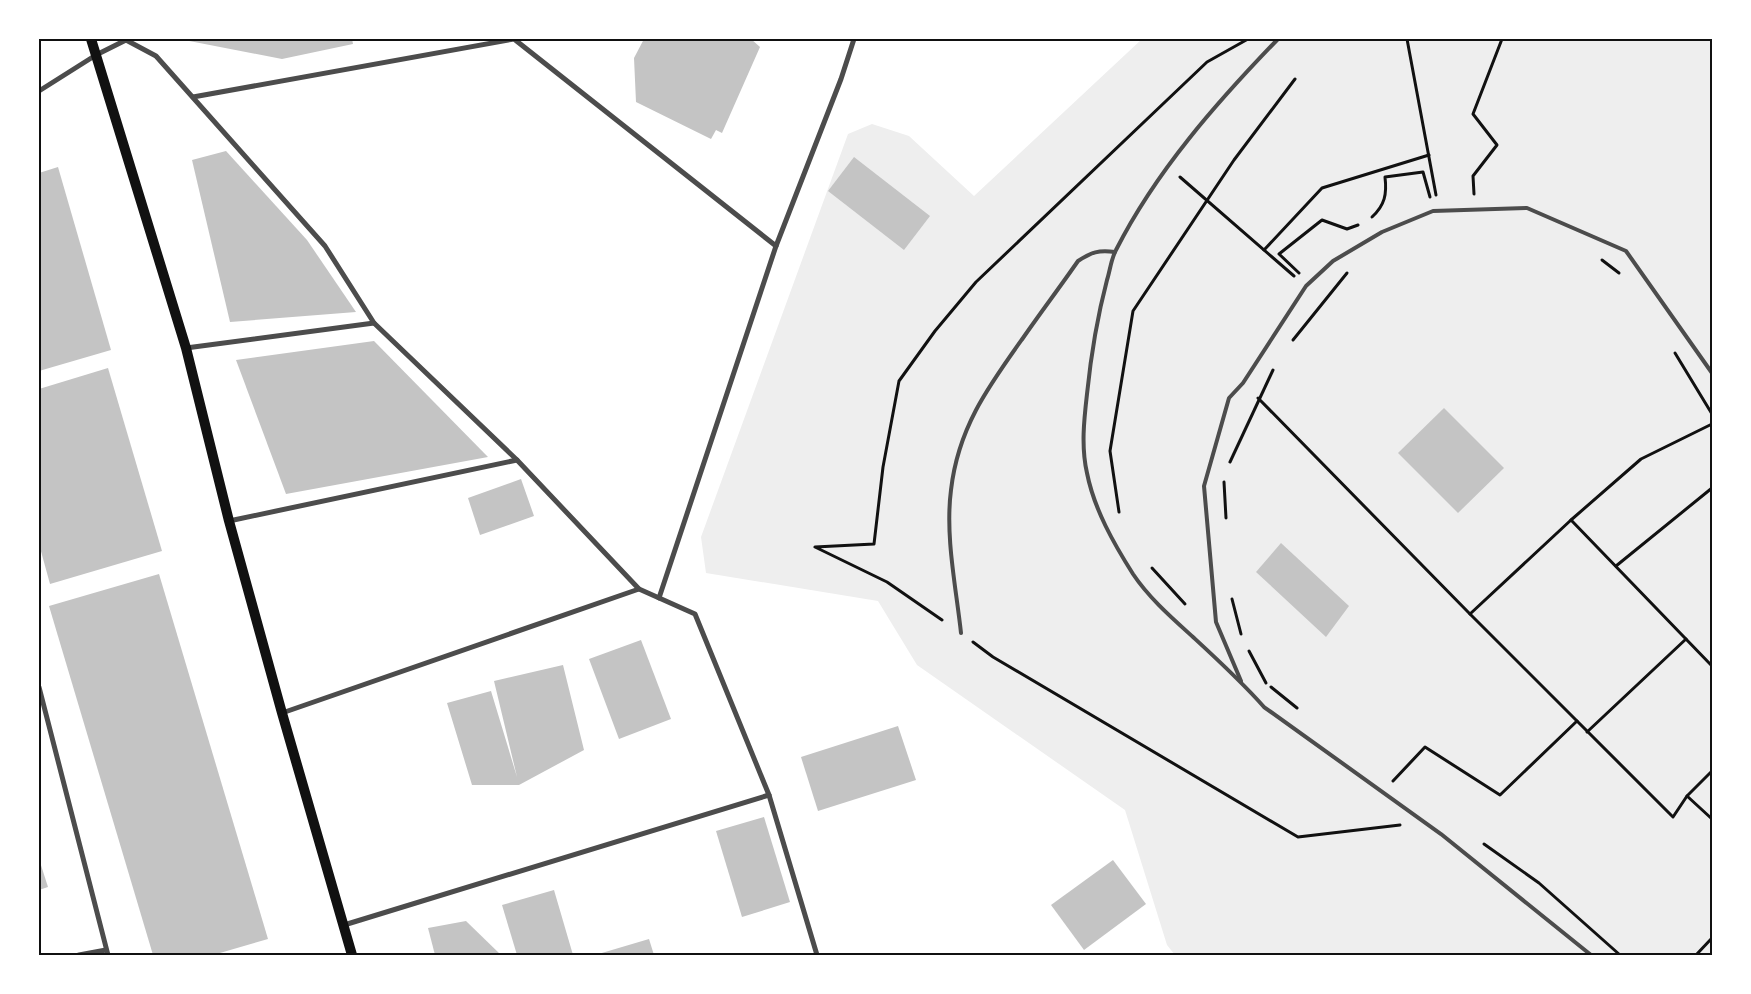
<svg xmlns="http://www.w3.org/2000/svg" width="1751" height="994" viewBox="0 0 1751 994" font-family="'Open Sans',sans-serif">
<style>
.green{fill:#eee}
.building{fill:#c4c4c4}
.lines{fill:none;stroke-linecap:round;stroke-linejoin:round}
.path{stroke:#111;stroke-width:3}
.service{stroke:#4c4c4c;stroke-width:4}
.minor{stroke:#4c4c4c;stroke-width:5}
.secondary{stroke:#111;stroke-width:10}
.neatline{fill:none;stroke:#111;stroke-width:2}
</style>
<rect width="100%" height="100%" fill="#fff"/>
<polygon class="green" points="1142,39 1712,39 1712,955 1175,955 1167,945 1125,810 917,665 878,601 706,573 701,537 848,134 872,124 909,136 974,196"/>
<g class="building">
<polygon points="179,39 352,39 353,44 282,59"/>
<polygon points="644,39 751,39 760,47 722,133 716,130 711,139 636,102 634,58"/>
<polygon points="226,151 307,240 356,312 230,322 192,160"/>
<polygon points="854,157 930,216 904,250 828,191"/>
<polygon points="58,167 111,350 39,371 39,173"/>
<polygon points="374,341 488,457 286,494 236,360"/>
<polygon points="108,368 162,551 50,584 39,544 39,389"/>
<polygon points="1444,408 1504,468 1458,513 1398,453"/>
<polygon points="521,479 534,516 480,535 468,498"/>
<polygon points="1281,543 1349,606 1326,637 1256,572"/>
<polygon points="159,574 268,939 213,955 153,955 49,606"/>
<polygon points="641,640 671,719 619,739 589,659"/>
<polygon points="563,665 584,750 519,785 472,785 447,703 491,691 517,777 494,681"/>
<polygon points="898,726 916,780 818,811 801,757"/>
<polygon points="764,817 790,902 742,917 716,831"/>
<polygon points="39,859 48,887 39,890"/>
<polygon points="1113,860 1146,904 1084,950 1051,905"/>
<polygon points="554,890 573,955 517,955 502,905"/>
<polygon points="466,921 501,955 435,955 428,928"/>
<polygon points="649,939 654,955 595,955"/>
</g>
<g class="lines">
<g class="path">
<polyline points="1407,39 1436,195"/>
<polyline points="1180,177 1294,276"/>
<polyline points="1474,194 1473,176 1497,145 1473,114 1502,39"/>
<path d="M1372 217C1385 205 1387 194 1385 177L1423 172 1430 197"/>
<polyline points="1264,250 1322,188 1429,155"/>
<polyline points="1602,260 1619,273"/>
<polyline points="1299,273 1279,254 1322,220 1347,229 1358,225"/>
<polyline points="1293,340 1347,273"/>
<polyline points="1675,353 1712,414"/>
<polyline points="1258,398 1470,614 1571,520 1712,666"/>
<polyline points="1230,462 1273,370"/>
<polyline points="1224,482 1226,518"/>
<polyline points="1119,512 1110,451 1133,311 1234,160 1295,79"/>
<polyline points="1571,520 1641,459 1712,424"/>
<polyline points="1616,566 1712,488"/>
<polyline points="1152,568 1185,604"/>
<polyline points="1232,599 1241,634"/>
<polyline points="1470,614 1673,817 1687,796"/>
<polyline points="942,620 887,582 815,547 874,544 883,467 899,381 935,331 976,282 1207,62 1248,39"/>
<polyline points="973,642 993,657 1298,837 1400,825"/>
<polyline points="1249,651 1266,683"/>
<polyline points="1271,687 1297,708"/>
<polyline points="1587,732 1686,639"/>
<polyline points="1712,771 1687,796 1712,819"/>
<polyline points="1393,781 1425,747 1500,795 1577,721"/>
<polyline points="1484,844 1539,883 1620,955"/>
<polyline points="1696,955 1712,938"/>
</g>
<g class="service">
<path d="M1278 39C1217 102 1156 171 1116 250 1111 259 1110 271 1107 280 1097 318 1091 355 1087 394 1084 420 1081 447 1087 473 1094 509 1114 544 1133 574 1149 598 1172 618 1193 637 1218 660 1242 682 1264 707L1441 834 1591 955"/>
<path d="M961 633C956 587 945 536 951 490 958 428 988 387 1023 338 1041 312 1060 287 1078 261 1092 252 1098 250 1115 252"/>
<polyline points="1241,681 1216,622 1204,486 1229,398 1243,383 1306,286 1333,261 1382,232 1433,211 1527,208 1626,251 1712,373"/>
</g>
<g class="minor">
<polyline points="39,91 96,55 126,40 156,56 325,246 374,323"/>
<polyline points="193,97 514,39 776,246 841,79 854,39"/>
<polyline points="186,348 374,323 517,460 639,589 695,614 769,795 817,955"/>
<polyline points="229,521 517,460"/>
<polyline points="659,598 776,246"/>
<polyline points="39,687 108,955"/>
<polyline points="282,713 639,589"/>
<polyline points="344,925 769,795"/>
<polyline points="79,955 106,950"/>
</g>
<polyline class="secondary" points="91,39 186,348 229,521 282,713 352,955"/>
</g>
<rect width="1751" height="994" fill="none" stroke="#ffffff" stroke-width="80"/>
<rect x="40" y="40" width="1671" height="914" class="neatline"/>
</svg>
